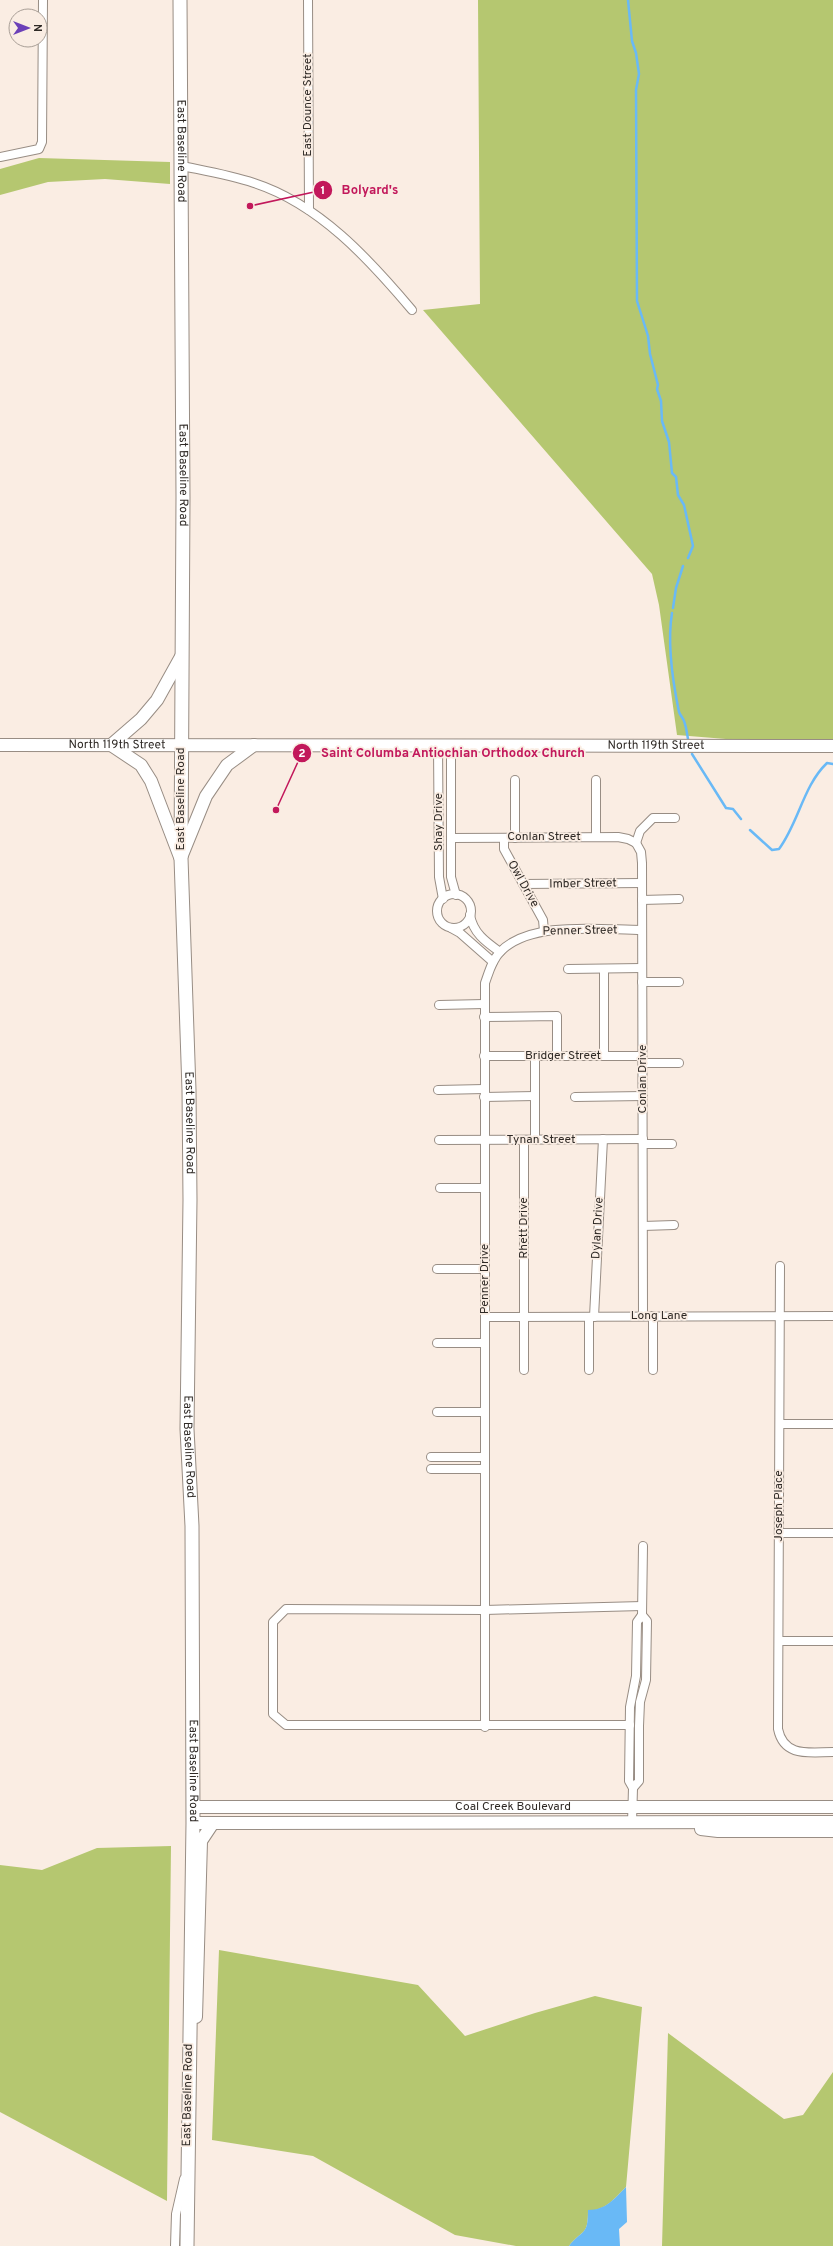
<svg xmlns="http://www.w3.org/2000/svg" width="833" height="2246" viewBox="0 0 833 2246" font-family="Overpass,sans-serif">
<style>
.green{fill:#b5c770}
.water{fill:#69b9f6}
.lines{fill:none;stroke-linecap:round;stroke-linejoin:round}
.stream{stroke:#69b9f6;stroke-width:2.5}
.street-casing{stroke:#988d84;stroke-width:10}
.secondary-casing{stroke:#988d84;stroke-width:14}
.primary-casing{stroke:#988d84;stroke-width:15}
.street{stroke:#fff;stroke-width:8}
.secondary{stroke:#fff;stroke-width:12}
.primary{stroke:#fff;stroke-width:13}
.labels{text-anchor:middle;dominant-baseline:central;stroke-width:3.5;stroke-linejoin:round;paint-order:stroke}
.street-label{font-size:12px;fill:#2f2a26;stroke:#faede3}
.leader{fill:none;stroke:#c2185b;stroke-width:1.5}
.callout-dot{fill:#c2185b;stroke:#faede3;stroke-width:1.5}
.mark-label{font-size:12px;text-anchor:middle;font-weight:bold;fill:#fff}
.callout-label{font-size:13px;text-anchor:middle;font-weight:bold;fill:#c2185b;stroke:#faede3;stroke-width:3.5;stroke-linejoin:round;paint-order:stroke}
</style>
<rect width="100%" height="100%" fill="#faede3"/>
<g class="green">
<polygon points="478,0 833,0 833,739 738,740 677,735 659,605 652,574 423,310 480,304"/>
<polygon points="39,158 170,162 170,184 105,179 48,182 0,195 0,169"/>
<polygon points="171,1846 167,2201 0,2112 0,1865 42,1870 97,1848"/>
<path d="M219 1950 418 1985 465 2036 535 2013 595 1996 642 2007 626 2187C614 2199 606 2210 588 2211 588 2237 582 2229 569 2246H516L455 2235 313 2156 212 2140Z"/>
<polygon points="668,2033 784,2119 803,2115 833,2072 833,2246 662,2246"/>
</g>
<path class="water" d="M626 2187 627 2222 619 2229 620 2246H569C582 2229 588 2237 588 2210 606 2210 614 2199 626 2187Z"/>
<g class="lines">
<g class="stream">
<polyline points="628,0 632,41 636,53 639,74 636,90 637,301 648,336 650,354 658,385 657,389 661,401 662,421 669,442 672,473 676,477 678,495 684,505 693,546 688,558"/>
<polyline points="673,608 676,588 683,566"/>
<path d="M672 613C667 643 673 683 679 712 680 715 683 718 684 721 686 726 687 733 688 739"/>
<polyline points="692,754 726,808 733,809 741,819"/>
<path d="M750 830 772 850 779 849C799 822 803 786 827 763L833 764"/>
</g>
<defs>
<g id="street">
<polyline points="308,0 309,210"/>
<polyline points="0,157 39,149 42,142 43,0"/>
<path d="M182 166C206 171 230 175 254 183 319 204 369 259 412 310"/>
<polyline points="438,745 439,877 443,899"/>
<polyline points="451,745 451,877 456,895"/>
<polyline points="515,780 515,838"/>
<polyline points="596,837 596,780"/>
<polyline points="451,838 618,837 628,839 636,843"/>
<polyline points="504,838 504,849 543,920 544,931"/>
<polyline points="636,843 641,852 642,863 643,1316"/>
<polyline points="636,843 640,831 653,818 675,818"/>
<polyline points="523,884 642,883"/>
<circle cx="454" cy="911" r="17"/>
<polyline points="642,900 679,899"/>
<path d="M470 915C473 933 486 942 500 952"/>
<polyline points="451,928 460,933 493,962"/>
<polyline points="568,969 642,968"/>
<polyline points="642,982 679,982"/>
<polyline points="439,1005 484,1004"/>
<polyline points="484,1017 557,1016 557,1056"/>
<polyline points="484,1056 642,1056"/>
<polyline points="604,1056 604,969"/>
<polyline points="643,1063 679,1063"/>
<polyline points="438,1090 484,1089"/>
<polyline points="484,1097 535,1096"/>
<polyline points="575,1097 643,1096"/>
<polyline points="439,1140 643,1139"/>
<polyline points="524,1140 524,1370"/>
<polyline points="535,1140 535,1056"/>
<polyline points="643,1144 672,1144"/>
<polyline points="440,1188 484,1188"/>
<polyline points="643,1226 674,1225"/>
<path d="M780 1266 778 1729C784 1758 810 1752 833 1752"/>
<polyline points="437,1269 485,1269"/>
<polyline points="653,1316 653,1370"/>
<polyline points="485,1317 833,1316"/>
<polyline points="589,1317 589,1370"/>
<polyline points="594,1317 603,1139"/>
<polyline points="437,1343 485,1343"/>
<polyline points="437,1412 485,1412"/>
<polyline points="780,1424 833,1424"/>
<polyline points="431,1457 485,1457"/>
<polyline points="431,1469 485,1469"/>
<polyline points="779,1533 833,1533"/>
<polyline points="779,1641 833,1641"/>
<polyline points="630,1725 286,1725 273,1714 273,1622 286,1609 485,1610 642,1606"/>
<path d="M485 1727V983C489 972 492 960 500 952 530 920 601 930 642 930"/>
<polyline points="633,1788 639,1781 639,1726 640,1702 646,1680 647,1621 642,1615"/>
<polyline points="632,1823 633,1788 629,1781 630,1707 636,1676 637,1622 642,1615 643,1546"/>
<polyline points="175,2246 176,2214 184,2179"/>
</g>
<g id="secondary">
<path id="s1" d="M0 745 833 746"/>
<polyline points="182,855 206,796 227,765 254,745"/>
<polyline points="180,857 151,781 141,765 111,745 141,719 157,700 182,655"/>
<path id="s2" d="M193 1807H833"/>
<polyline points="193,1823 833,1822"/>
<polyline points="701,1829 718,1831 833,1831"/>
<polyline points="196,2017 201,1841 213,1823"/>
</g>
<g id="primary">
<path id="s3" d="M180 0 183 497 181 858 189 1090 190 1200 187 1429 192 1526 193 1823 187 2246"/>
</g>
</defs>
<use href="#street" class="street-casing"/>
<use href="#secondary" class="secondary-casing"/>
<use href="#primary" class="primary-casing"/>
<use href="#street" class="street"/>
<use href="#secondary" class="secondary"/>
<use href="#primary" class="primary"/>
</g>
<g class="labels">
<g class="street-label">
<text transform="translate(308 105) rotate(-90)">East Dounce Street</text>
<text stroke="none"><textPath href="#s3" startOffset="151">East Baseline Road</textPath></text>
<text stroke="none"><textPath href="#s3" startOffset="475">East Baseline Road</textPath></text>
<text stroke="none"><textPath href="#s1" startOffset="117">North 119th Street</textPath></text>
<text stroke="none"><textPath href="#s1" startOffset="656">North 119th Street</textPath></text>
<text transform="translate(181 799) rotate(-90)">East Baseline Road</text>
<text transform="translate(439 822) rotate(-90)">Shay Drive</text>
<text x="544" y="837">Conlan Street</text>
<text transform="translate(523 884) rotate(61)">Owl Drive</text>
<text transform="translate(583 884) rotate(-1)">Imber Street</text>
<text transform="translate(580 931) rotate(-1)">Penner Street</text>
<text x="563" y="1056">Bridger Street</text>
<text transform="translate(643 1079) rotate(-90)">Conlan Drive</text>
<text stroke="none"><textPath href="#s3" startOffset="1123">East Baseline Road</textPath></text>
<text x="541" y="1140">Tynan Street</text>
<text transform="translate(524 1228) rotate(-90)">Rhett Drive</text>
<text transform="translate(598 1228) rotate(-87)">Dylan Drive</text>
<text transform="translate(485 1279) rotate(-90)">Penner Drive</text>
<text x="659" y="1316">Long Lane</text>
<text stroke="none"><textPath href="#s3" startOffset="1447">East Baseline Road</textPath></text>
<text transform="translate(779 1506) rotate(-90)">Joseph Place</text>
<text stroke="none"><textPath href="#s3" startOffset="1771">East Baseline Road</textPath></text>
<text stroke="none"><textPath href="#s2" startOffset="320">Coal Creek Boulevard</textPath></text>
<text transform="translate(188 2095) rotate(-89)">East Baseline Road</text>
</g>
</g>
<path class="leader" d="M250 206L323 190M276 810L302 753"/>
<g class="callout-dot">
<circle cx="250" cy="206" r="4"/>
<circle cx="276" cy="810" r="4"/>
<circle cx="323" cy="190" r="10"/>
<circle cx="302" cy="753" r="10"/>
</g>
<g class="mark-label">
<text x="323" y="194">1</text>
<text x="302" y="757">2</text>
</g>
<g class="callout-label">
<text x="370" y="194">Bolyard's</text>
<text x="453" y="757">Saint Columba Antiochian Orthodox Church</text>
</g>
<g transform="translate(28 28) rotate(90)"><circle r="19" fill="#faede3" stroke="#a99f97"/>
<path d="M0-3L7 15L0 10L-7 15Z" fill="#6c40b8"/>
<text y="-6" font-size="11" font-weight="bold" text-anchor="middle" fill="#2f2a26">N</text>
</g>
</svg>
